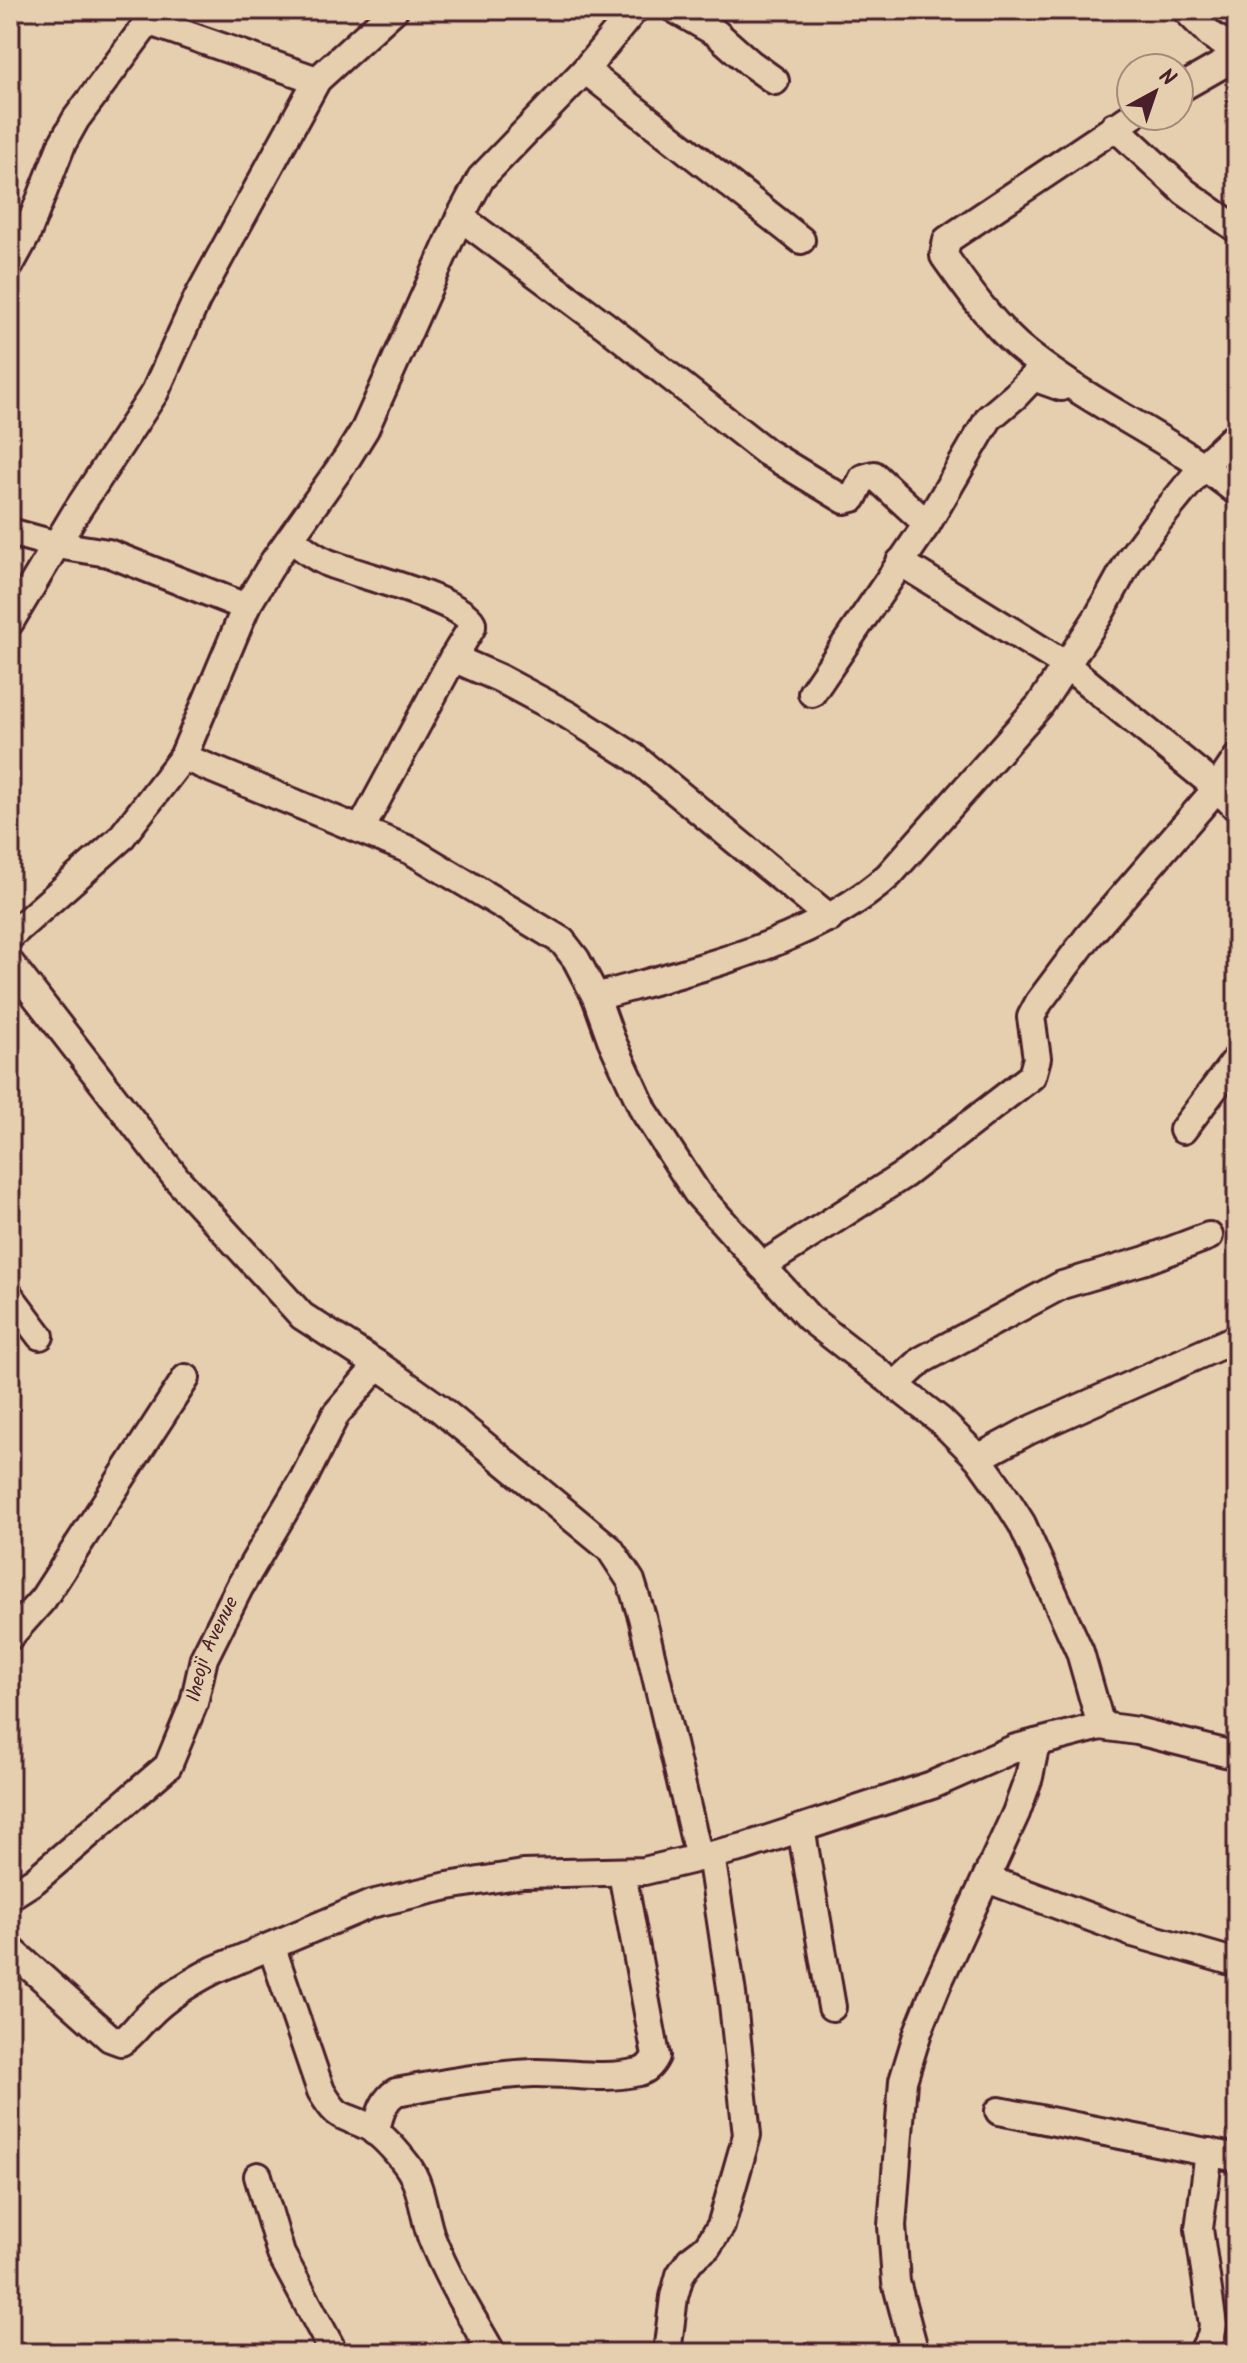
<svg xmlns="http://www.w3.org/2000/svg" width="1247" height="2363" viewBox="0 0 1247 2363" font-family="Kalam,sans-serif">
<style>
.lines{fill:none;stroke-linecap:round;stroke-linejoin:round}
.minor-casing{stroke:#4a1f2b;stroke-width:32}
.minor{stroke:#e6cfaf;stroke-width:26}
.labels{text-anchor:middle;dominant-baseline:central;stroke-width:6;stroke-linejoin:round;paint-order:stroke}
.street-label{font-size:20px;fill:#4a1f2b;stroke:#e6cfaf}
</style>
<rect width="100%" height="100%" fill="#e6cfaf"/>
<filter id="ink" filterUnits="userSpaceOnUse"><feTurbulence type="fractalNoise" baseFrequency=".0125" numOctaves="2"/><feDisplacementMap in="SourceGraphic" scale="16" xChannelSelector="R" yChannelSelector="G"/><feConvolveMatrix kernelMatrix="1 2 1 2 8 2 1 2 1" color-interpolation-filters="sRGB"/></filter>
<g filter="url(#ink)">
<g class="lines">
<defs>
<g id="minor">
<polyline points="676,10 716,33 750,63 775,81"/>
<polyline points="1186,10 1211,35 1237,52"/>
<polyline points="147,21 317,80"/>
<polyline points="585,70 801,240"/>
<polyline points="1179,89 1237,56"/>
<path d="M1132 116 947 240 944 256C966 287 990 321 1018 346 1085 403 1169 436 1237 492"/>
<polyline points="1114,126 1185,192 1237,229"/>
<polyline points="460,217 606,326 766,452 845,500 853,498 863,478 874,475 927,524"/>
<polyline points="10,265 26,236 62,144 76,119 157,10"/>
<polyline points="10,532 57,545 108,553 246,607"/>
<path d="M291 538C302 548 314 557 328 563 357 575 458 598 472 623V627L453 658 361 829"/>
<polyline points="900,562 1066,665 1217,788 1237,808"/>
<polyline points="10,622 76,512 155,392 197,299 317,80 394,10"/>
<polyline points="453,658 499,678 568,715 634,757 830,918"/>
<polyline points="812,693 927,524 989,418 1015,396 1033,377 1061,387"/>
<polyline points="183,757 412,851 562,941 576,959 596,997 611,1039 644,1111 697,1193 809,1318 940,1420 978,1458 998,1486 1022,1524 1080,1652 1101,1726"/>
<polyline points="10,936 120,839 183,757 246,607 274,561 347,458 365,429 460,217 481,178 585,70 634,10"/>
<polyline points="10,963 177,1179 302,1316 378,1365 439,1408 610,1549 631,1581 642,1617 699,1858"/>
<path d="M596 997C691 970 815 943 889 875L1040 705 1099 615 1130 559 1155 525 1204 465 1237 434"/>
<polyline points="1183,1130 1237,1058"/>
<polyline points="762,1266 905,1174 1032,1076 1037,1058 1031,1017 1039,1002 1087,938 1217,788 1237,758"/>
<polyline points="10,1296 40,1336"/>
<polyline points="895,1385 922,1360 1062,1285 1146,1260 1209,1236"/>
<polyline points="978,1458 1028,1431 1237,1338"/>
<polyline points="10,1636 43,1599 186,1378"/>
<polyline points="801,1828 832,2007"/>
<polyline points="987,1879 1133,1933 1237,1963"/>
<path id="s1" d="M10 1896 35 1880 168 1766 194 1703 204 1658 239 1588 304 1478 336 1414 378 1365"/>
<path d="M272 1948 321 2091C339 2121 340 2113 367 2126 382 2134 397 2152 407 2165 423 2187 423 2215 432 2239 448 2279 471 2316 492 2353"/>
<path d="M10 1949 110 2038 121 2042C133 2035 138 2024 149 2015 167 1996 191 1982 214 1970L371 1904 448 1886 523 1874 644 1871 744 1847 932 1785 1016 1748 1101 1726 1137 1731 1237 1756"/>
<polyline points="999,2111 1237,2158"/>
<path d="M375 2132C380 2116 382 2101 396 2092 441 2084 487 2075 533 2073 570 2072 599 2081 639 2072 647 2070 652 2064 656 2056L622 1873"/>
<polyline points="258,2176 281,2254 334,2353"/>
<polyline points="667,2353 674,2297 680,2275 690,2260 707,2247 721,2226 747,2135 732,1994 711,1855"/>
<polyline points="915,2353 896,2282 892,2226 903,2081 918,2032 937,1985 1016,1813 1029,1777 1036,1743"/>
<polyline points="1202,2353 1211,2336 1213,2325 1199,2229 1209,2152"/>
</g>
</defs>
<use href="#minor" class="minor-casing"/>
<use href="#minor" class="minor"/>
</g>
</g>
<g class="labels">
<g class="street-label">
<text stroke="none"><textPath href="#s1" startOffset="330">Iheoji Avenue</textPath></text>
</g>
</g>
<rect width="1247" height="2363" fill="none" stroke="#e6cfaf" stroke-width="40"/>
<rect x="20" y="20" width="1207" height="2323" fill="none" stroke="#4a1f2b" stroke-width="3" filter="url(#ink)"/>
<g transform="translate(1155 92) rotate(40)"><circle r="38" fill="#e6cfaf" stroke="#a8897a" stroke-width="2"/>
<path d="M0-6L14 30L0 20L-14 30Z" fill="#4a1f2b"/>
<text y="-12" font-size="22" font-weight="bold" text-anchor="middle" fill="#4a1f2b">N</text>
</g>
</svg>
